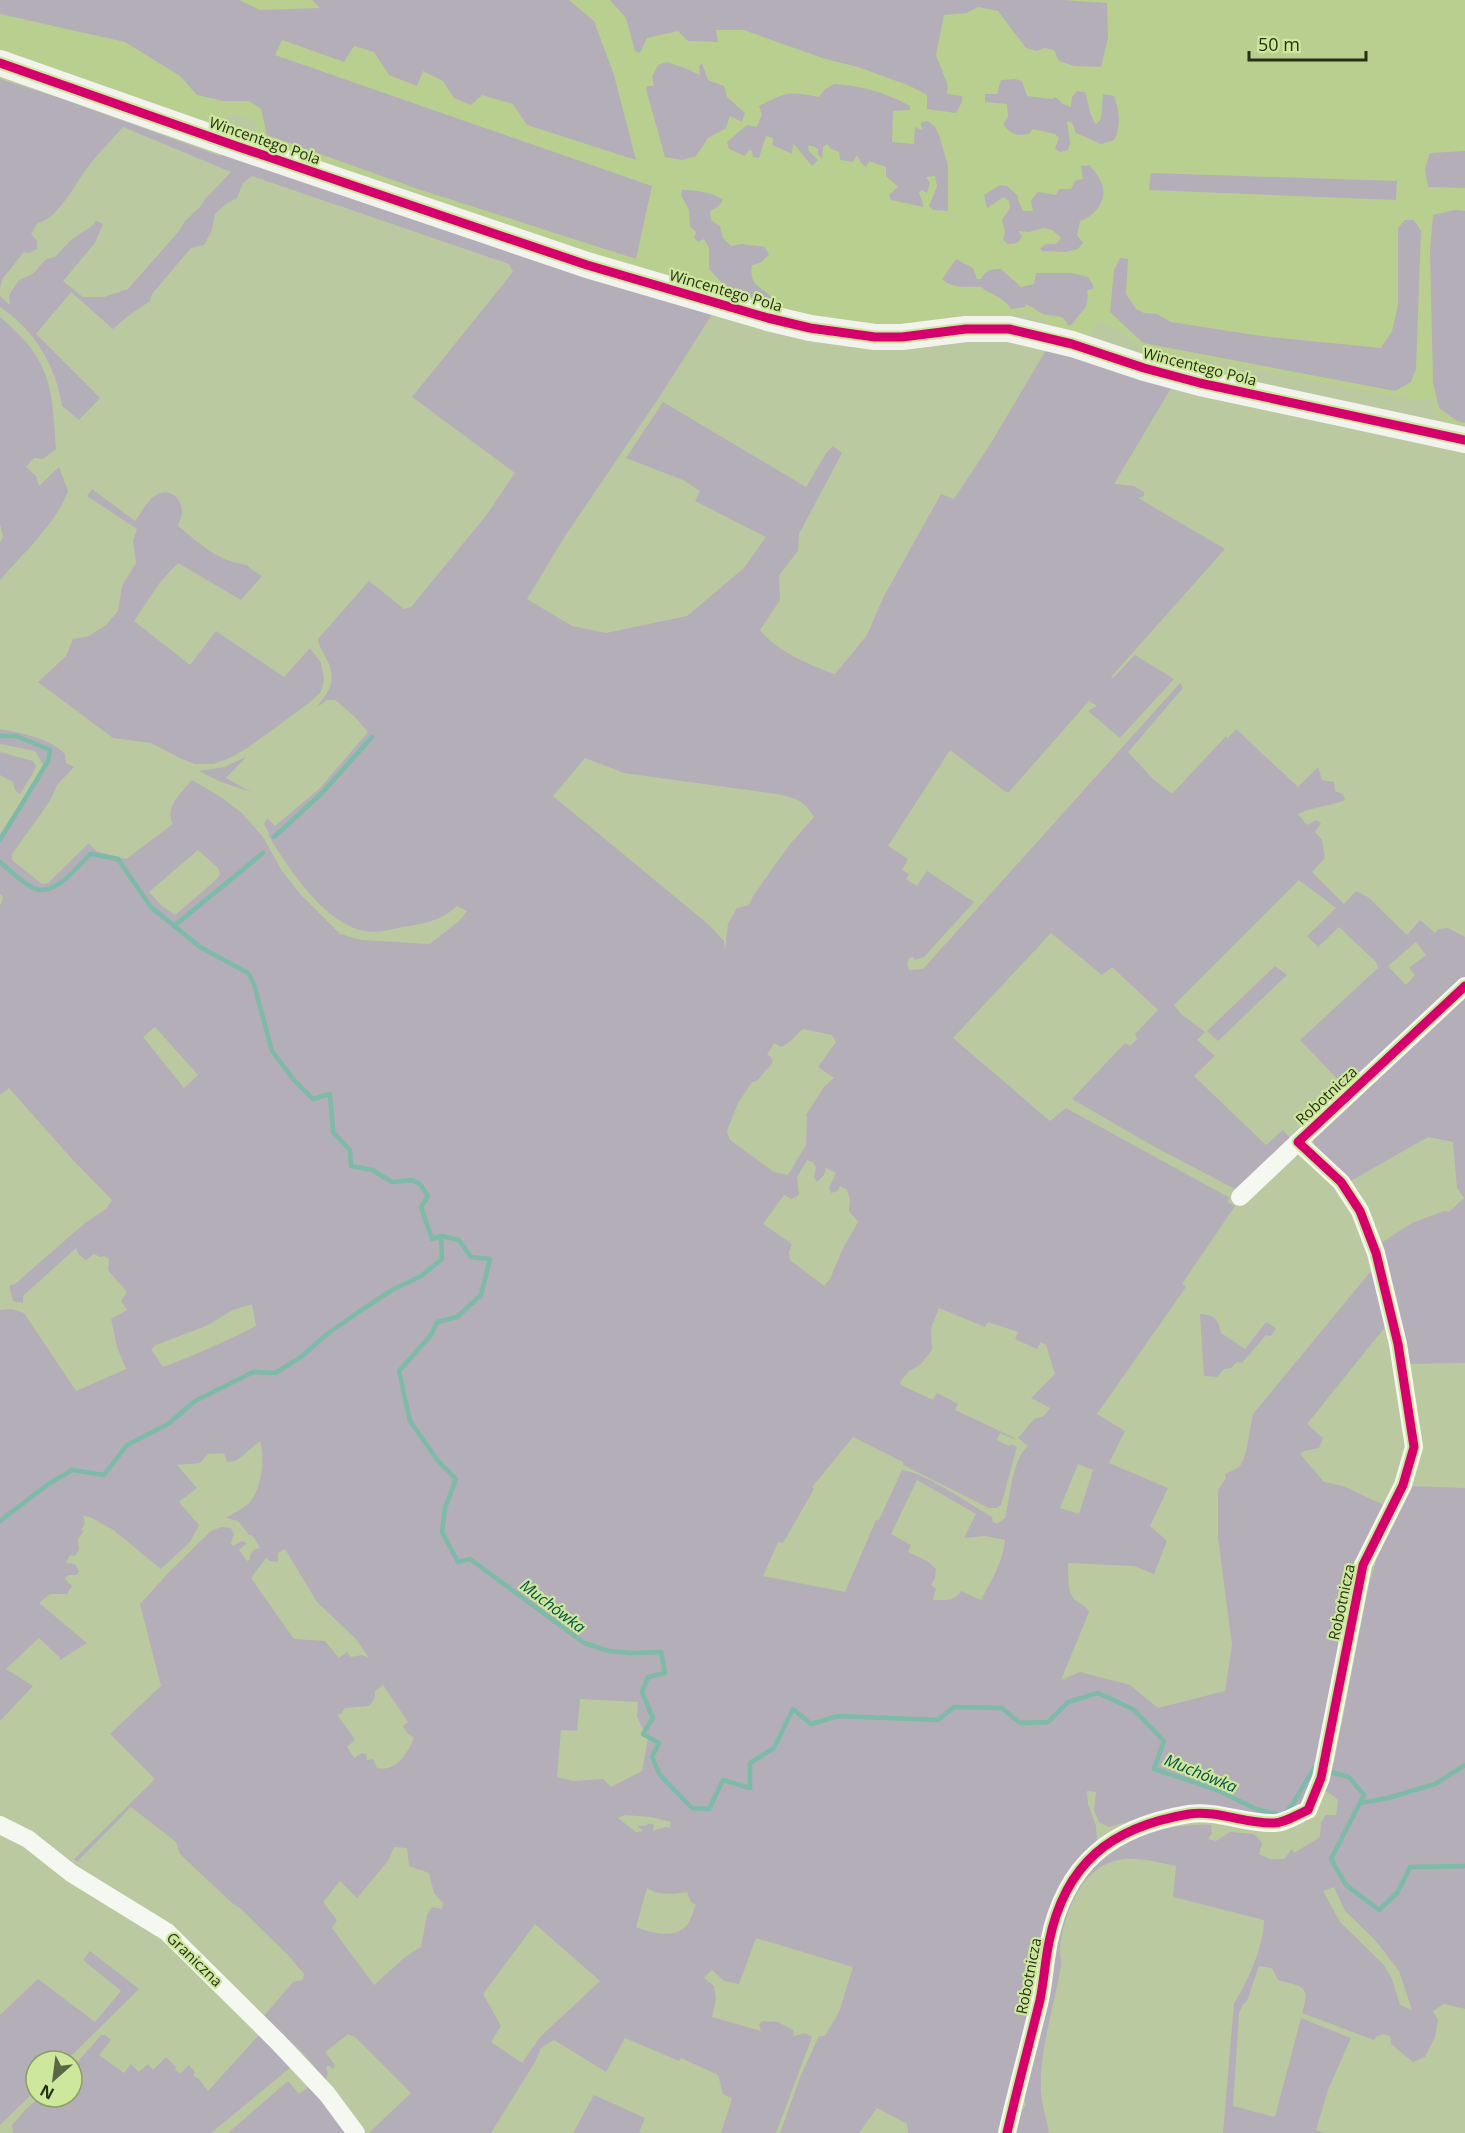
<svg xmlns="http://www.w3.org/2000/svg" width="1465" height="2133" viewBox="0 0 1465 2133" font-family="'Open Sans',sans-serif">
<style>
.built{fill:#b9cf90}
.green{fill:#b4aeb8;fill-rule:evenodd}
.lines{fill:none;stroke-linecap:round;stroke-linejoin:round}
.stream{stroke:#7dbaa7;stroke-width:4.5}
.street{stroke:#f5f7f1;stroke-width:18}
.secondary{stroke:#f2f3ed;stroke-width:26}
.cycleway-casing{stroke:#cde79d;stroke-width:13}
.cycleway{stroke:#d6006c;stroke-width:9}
.labels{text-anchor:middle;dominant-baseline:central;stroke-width:4.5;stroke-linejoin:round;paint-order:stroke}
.street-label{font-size:15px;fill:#263012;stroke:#cde79d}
.water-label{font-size:16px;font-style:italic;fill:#034f48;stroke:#cde79d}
</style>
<rect width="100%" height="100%" fill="#bbc9a1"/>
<polygon class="built" points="0,0 1465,0 1465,430 1448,425 1435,413 1433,400 1412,399 1142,348 1122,331 1099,321 1084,339 1027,313 931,325 861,329 658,277 260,144 253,119 231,113 212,129 0,54"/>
<g class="green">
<polygon points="0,0 239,0 260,10 320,8 312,0 569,0 594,21 614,75 636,160 527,125 513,104 482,95 471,105 454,98 443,81 423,71 417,86 389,75 374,52 354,46 344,62 282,40 275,55 652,186 636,259 418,189 267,135 261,109 249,101 223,101 197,95 180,76 125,42 0,14"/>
<polygon points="610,0 1064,0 1107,3 1108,38 1101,67 1074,66 1059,61 1054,50 1045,48 1037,51 1026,48 998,11 978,7 967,13 944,15 936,55 948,86 947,94 962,96 962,102 956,113 927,109 927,95 910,86 858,67 822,58 744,30 716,30 718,42 688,41 678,31 647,38 640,53 635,51 626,18"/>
<polygon points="666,62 685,68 700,75 699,66 702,63 708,80 724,86 727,97 745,113 742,122 730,116 726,128 708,138 696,156 682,160 665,157 646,89 647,86 654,86 652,77 658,65"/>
<path d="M0 79 63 99 220 156 226 149 713 313 658 399 565 536 527 599 572 626 606 633 687 616 744 568 766 537 695 501 700 491 683 480 626 458 663 402 806 487 826 453 833 446 842 453 799 534 798 551 779 575 780 600 760 630C775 650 811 666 835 674L867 635 883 598 941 494 954 499 991 443 1049 345 1174 383 1114 484 1134 486 1144 492V496L1138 498 1225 549 1111 677 1113 678 1135 655 1174 679 1120 738 1088 711 1097 706 1089 701 1009 792H1006L950 750 888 846 908 859 902 870 909 874 906 879 917 886 927 871 974 902 924 957 915 960 913 957 909 958 907 964 909 970 923 969 1180 683 1183 688 1128 752 1153 779 1172 794 1226 736 1228 738 1236 729 1298 787 1318 767 1322 780 1334 782 1335 791 1343 794 1345 800C1329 807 1313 806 1298 814L1307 825 1316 820 1321 823 1315 832 1322 840 1325 858 1312 872 1344 904 1356 891 1368 897 1407 935 1420 920 1435 933 1438 929 1448 928 1465 937V977L1347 1089 1300 1040 1378 968 1376 962 1339 927 1318 947 1307 936 1336 908 1299 880 1174 1005 1181 1014 1205 1032 1197 1040 1215 1056 1194 1076 1266 1145 1283 1130 1292 1140 1245 1185 1235 1189 1153 1146 1072 1099 1125 1043 1130 1046 1137 1039 1135 1034 1158 1010 1112 967 1102 975 1051 933 953 1038 1050 1121 1066 1108 1230 1198 1227 1202 1235 1206 1182 1284 1186 1287 1097 1414 1125 1431 1109 1463 1168 1488 1150 1526 1167 1541 1154 1574 1134 1566 1068 1563C1069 1573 1066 1590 1074 1599 1079 1604 1085 1604 1089 1612L1061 1680 1080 1672 1130 1685 1158 1708 1225 1691 1232 1645 1218 1538V1490L1226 1478 1225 1474C1229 1472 1235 1470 1239 1467 1247 1460 1250 1426 1253 1414L1376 1265 1389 1322 1307 1424 1323 1438 1319 1448 1304 1451 1300 1454 1324 1482 1343 1486 1388 1507 1363 1565 1323 1764 1334 1763 1368 1589 1378 1553 1410 1486 1465 1488V2009L1444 2004 1433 2011 1438 2020 1435 2037 1425 2057 1413 2062 1391 2044 1390 2036 1384 2034 1377 2036 1374 2040 1302 2013C1311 1985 1303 1987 1278 1980L1272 1968 1259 1966 1247 2001 1243 2004 1239 2013 1233 2106 1275 2117 1301 2018 1351 2038 1328 2090 1316 2130 1325 2133H1223L1234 2003C1248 1982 1264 1945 1264 1920L1173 1897 1176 1866C1151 1861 1129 1853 1104 1865 1076 1880 1064 1918 1060 1947 1059 1953 1062 1960 1061 1966 1054 2008 1039 2049 1041 2092 1042 2106 1047 2120 1049 2133H1016L1022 2110 1026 2105 1023 2095C1031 2058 1039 2021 1047 1983 1055 1950 1060 1913 1079 1883 1105 1842 1165 1822 1211 1825L1212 1833 1208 1839 1216 1841 1230 1832 1254 1834 1262 1843 1259 1854 1270 1859H1284L1292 1849 1294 1853 1320 1837 1321 1822 1326 1815H1336L1338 1800 1328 1792 1312 1788 1306 1801 1278 1817 1159 1813 1109 1827 1099 1822 1094 1810 1096 1792 1087 1791 1088 1804 1096 1826 1097 1841 1070 1880 1006 2133H908L907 2124 877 2108 859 2133H780L801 2075 819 2036H825L839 2012 853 1967 756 1938 739 1984 724 1981 712 1970 704 1978 714 1986 716 1999 712 2017 761 2031 759 2024 762 2021 778 2022 793 2030 794 2036 805 2033 812 2037 776 2133H721L732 2099 723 2094 718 2075 681 2058 679 2061 625 2038 606 2072 554 2040 541 2048 535 2062 491 2133H369L411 2093 355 2037 348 2034 325 2052 335 2065 333 2069 328 2065 326 2068 328 2073 326 2080 302 2052 263 2017 293 1982 303 1980 304 1974 288 1955 240 1908 232 1903 180 1854 176 1842 131 1807 77 1862 74 1859 155 1779 110 1734 161 1686 140 1604 171 1570 211 1531 221 1527 231 1528 234 1534 231 1543 233 1546 242 1541 247 1543 239 1550 247 1561 250 1560V1556L253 1550 260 1548 252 1535H249L238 1521 226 1518C233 1513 245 1508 250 1502 262 1487 265 1459 260 1441L241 1457 235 1461 227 1462 224 1453 208 1454 200 1463 177 1465 197 1488 179 1502 199 1525 190 1542 161 1569 112 1529C102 1525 93 1516 83 1516L85 1523 81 1530 84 1531 78 1539 79 1550 75 1556 70 1555 66 1563 75 1564 79 1571 77 1575H68L65 1579 72 1586 67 1594H50L39 1603 87 1643 60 1660 59 1657 39 1638 6 1669 33 1686 0 1721V1310L12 1309 24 1313 76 1391 126 1369 117 1347 111 1319 127 1310 121 1301 127 1292 108 1270 109 1259 105 1256 100 1257 94 1254 86 1260 78 1254 76 1248 23 1296V1303L13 1301 9 1285 15 1284 85 1223 106 1209 112 1200 71 1158 9 1088 0 1095V906L3 897 0 894V834L42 770 43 765 35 751 0 744V729C22 733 49 738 65 754L66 763 74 767 57 785 50 801 12 854V860L42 884 48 883 89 843 96 851 126 859 173 824C164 807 181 793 192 780L221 797 243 814 263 837 282 871 302 896 340 934 361 940 430 944 460 920 467 911 457 906C441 921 423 924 402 927 389 930 378 933 365 931 325 925 287 866 268 835L269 833 264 824 267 818 275 826 320 788 368 732 354 716 335 700H327L316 708C331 689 338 679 325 656 322 650 319 646 318 639L369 581 404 609 411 607 485 517 515 473 412 397 513 272 509 264 252 176 243 183 237 198 227 203 215 214 212 230 204 245 191 248 152 294 150 301 128 316 113 329 71 292 36 334 100 398 79 420 62 406C56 366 34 329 0 307V296L10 305 9 295 19 280 33 274 46 259 55 257 72 239 92 226 96 221 103 224 95 243 63 281 83 297H104L128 289 179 231 185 221 200 207 205 199 231 172 123 127C111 141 96 155 85 171 74 186 58 218 38 223L31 234 37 241V249L29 253 24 252 3 278 0 288ZM585 758 624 773 777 794C797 799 803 799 814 817L790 844 753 896 749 905 737 908 728 924 725 950 724 941 709 925 553 796ZM198 850 218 868 220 874 217 879 175 915 162 906 149 892ZM1416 942 1426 955 1409 968 1415 975 1406 985 1388 966ZM155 1027 198 1075 184 1088 143 1037ZM803 1029 832 1035 836 1042 818 1067 834 1078 824 1087 806 1115 807 1116 806 1145 788 1175 774 1172 730 1140 727 1131 738 1103 752 1082 757 1081 773 1062 770 1056 767 1055 774 1043 781 1047C790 1044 795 1035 803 1029ZM807 1160 813 1162 816 1167 814 1177 817 1182 824 1175 826 1168 836 1173 829 1188 831 1193 838 1191 840 1186 847 1190 850 1199 849 1211 858 1222 842 1250 830 1279 824 1286 790 1260 789 1252 792 1244 763 1224 784 1195 792 1199 799 1195 797 1177ZM252 1304 256 1326C225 1342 195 1355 163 1367L151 1349 156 1345 206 1326 233 1310ZM939 1308 985 1327 988 1322 1018 1332 1015 1339 1037 1349 1041 1342 1046 1345 1055 1374 1031 1398 1050 1408 1044 1416 1034 1419 1018 1438 1028 1446C1012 1459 1010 1498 1005 1518L997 1524 993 1522 992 1517C969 1504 926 1473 902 1470L879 1520H876L845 1592 763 1576 778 1542 783 1543 814 1489 812 1487 853 1437 903 1462V1465L989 1508H996L1001 1505 1017 1447 1011 1444 1009 1446 997 1440 1000 1433 1014 1439 1015 1438 955 1410 958 1404 937 1393 933 1400 901 1385 900 1382 909 1371 920 1365 932 1350 931 1328ZM1078 1464 1093 1470 1079 1514 1060 1508ZM917 1480 976 1514 964 1538 985 1536 1005 1540C1003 1562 991 1581 981 1600L961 1591C954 1602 945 1600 933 1600L936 1589 931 1585 935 1578 936 1569 929 1562 908 1552 911 1545 891 1534ZM285 1549 317 1602 356 1639 369 1658 362 1655 351 1657 347 1652 339 1658 325 1641 294 1639 251 1578 266 1558 270 1561 278 1562V1553ZM383 1685 408 1722 403 1726 407 1733 414 1738C407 1754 396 1772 377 1768L373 1759 367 1760 366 1754 362 1753 354 1758 347 1747 355 1740 337 1714H341L345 1708 369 1706 375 1698V1691ZM580 1699 638 1702 637 1717 648 1739 642 1771 611 1787 603 1779 573 1781 557 1777 561 1730 577 1731ZM625 1815 651 1817 671 1822 670 1828 665 1827 653 1831 654 1824H649L644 1826 637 1825 643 1831 636 1832 618 1818ZM394 1847 407 1848 409 1866 429 1873 434 1893 443 1903 442 1909 432 1907 427 1915 421 1947 405 1957 374 1985 332 1928 337 1920 323 1902 340 1881 357 1898 388 1861ZM1334 1887 1345 1911 1375 1940 1399 1971 1412 2010 1400 2005 1392 1979 1384 1965 1340 1922 1323 1891ZM647 1888C658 1896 674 1894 687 1892L691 1902 696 1905C693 1911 691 1919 688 1924 675 1940 652 1933 636 1927ZM535 1924 600 1981 540 2037 522 2063 491 2042 501 2026 483 1994Z"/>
<path d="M1015 79 1022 81 1027 96 1052 99 1056 97 1063 104 1071 107 1072 97 1077 91 1085 92C1089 103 1089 116 1096 124L1101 119 1103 94 1114 96C1119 109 1122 127 1114 140L1101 144 1076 133 1072 123 1067 121 1070 142 1068 150 1060 152 1055 148 1059 138 1055 134 1033 129 1029 134C1016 136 1011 135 1003 124L1008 117 1007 104 985 102V94H997L1001 80Z"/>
<path d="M834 84C860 85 887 93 910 106V110L893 111 892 142 914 144 915 127 922 130 921 122 928 121 935 127 939 135 948 165V211L933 210 929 206 937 186 935 176 926 177 930 183 927 193 922 190 919 192 924 207 891 200 889 195 898 187 886 176V167L869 161 866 167 861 163 857 155 853 162 840 160 839 152 831 149 827 144 823 147 822 158 818 155V149L812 146H808L809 151 818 160 812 166 793 143 792 154 772 145 773 138 766 136 759 158 753 157 752 151 749 150 745 156 729 149 727 142 747 125 757 127 762 114 759 106C786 92 789 91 819 97L825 89Z"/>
<polygon points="1465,151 1465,188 1428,187 1425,169 1430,153"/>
<path d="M1090 165C1093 170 1099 176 1101 182 1109 198 1096 216 1080 221L1077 235 1083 243 1078 249 1065 252 1042 251 1040 248 1046 244H1056L1061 238 1052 230 1044 228 1029 232 1018 231 1022 236C1019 244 1015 244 1008 244L1003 240 1005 232 1002 220 1010 208 1009 201 1004 197 987 208 984 195 1000 185 1007 186 1018 196V200L1023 211H1033L1031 200 1038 192 1056 195 1059 189H1071L1075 181 1083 179 1081 166Z"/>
<polygon points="1151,173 1397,181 1396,200 1149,190"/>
<path d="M682 190C695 190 712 192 723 200L718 207 710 211 711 220 720 226 723 238 731 246 742 244 765 247 769 255 760 263 752 265C748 289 765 286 774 301L773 304 720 289 723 284 709 269V248L704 239 698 242 694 238 696 232 690 226 689 210 681 195Z"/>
<polygon points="1455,210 1465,211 1465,423 1457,421 1439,408 1433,382 1430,251 1433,215"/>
<polygon points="1405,220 1414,220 1421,231 1416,369 1411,382 1395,391 1143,343 1110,312 1114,270 1120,258 1128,259 1126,294 1136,309 1144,313 1157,314 1171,322 1261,336 1381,348 1392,331 1398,305 1398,228"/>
<path d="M956 259 973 268 977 279H981C985 270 991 269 1001 269L1021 287 1034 284 1036 273H1072L1088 277 1093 285V289L1087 290C1090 311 1081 309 1073 324L1068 326C1064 312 1053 318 1043 314 1038 312 1032 306 1026 304L1025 307 1011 309C1003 296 992 296 981 287 967 286 953 290 942 279Z"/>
<path d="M0 317C51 360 52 385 56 449L43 459 34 458 26 467 36 476 39 486 59 467 68 491C56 524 23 553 0 580V542L3 537 0 524Z"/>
<path d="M92 489 135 521C141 514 147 500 156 495 169 487 182 498 182 512 182 517 179 522 178 526 202 545 215 560 247 565L251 569 262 576 241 600 178 563 161 581 134 621 190 665 216 631 284 677 310 648 321 663 324 680 321 692 309 703 249 747 230 758 213 764H195L182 759 151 743 113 738 38 682 66 656 73 639 89 636 106 625 118 611 122 586 136 563 133 541 137 529 87 496Z"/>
<polygon points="0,752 33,761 36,766 33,773 20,794 15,790 13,782 0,775"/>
<polygon points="246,757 226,778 251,792 221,782 199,771 224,767"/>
<polygon points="1275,966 1287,975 1218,1041 1207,1031"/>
<polygon points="1465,996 1465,1363 1409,1364 1378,1245 1412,1223 1444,1211 1449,1212 1464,1198 1457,1188 1453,1142 1428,1137 1349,1182 1315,1153 1313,1137"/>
<path d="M1200 1314C1215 1315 1218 1319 1221 1333L1245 1349 1266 1322 1276 1328 1271 1336 1266 1335 1242 1363 1237 1362 1231 1368 1224 1369 1217 1377 1204 1376Z"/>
<polygon points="90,1951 139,1989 66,2061 36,2061 36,2090 0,2125 0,2015 38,1979 95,2022 121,1991 83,1960"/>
<polygon points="101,2035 105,2035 111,2040 99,2055 124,2073 131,2064 139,2072 148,2064 153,2070 166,2057 176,2067 175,2069 180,2074 189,2065 195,2072 193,2075 200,2080 208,2091 259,2035 291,2067 211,2133 13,2133 12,2125 26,2109 40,2097 72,2097 72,2068"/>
<polygon points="288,2081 299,2094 314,2083 351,2133 228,2133"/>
<polygon points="594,2095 645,2118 639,2132 642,2133 573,2133"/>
</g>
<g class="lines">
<g class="stream">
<polyline points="0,736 16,736 50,750 48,761 0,840"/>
<polyline points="274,837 322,793 372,737"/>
<path d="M0 862C10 870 22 883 34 888 54 898 77 867 90 854L118 859 151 907 200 947 248 973 254 984 272 1051 294 1080 313 1099 330 1094 333 1132 350 1150 351 1166 372 1170 392 1182 412 1180 420 1184 428 1196 421 1207 432 1239 441 1236 459 1240 471 1257 490 1259 481 1295 457 1317 437 1322 431 1335 399 1371 410 1421 438 1461 456 1479 445 1508 442 1532 458 1562 470 1559 584 1643 609 1651 632 1653 661 1652 665 1673 648 1677 642 1692 653 1718 643 1734 659 1743 652 1757 660 1775 692 1808 709 1809 723 1780 750 1788V1763L774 1748 793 1709 811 1724 838 1716 938 1720 954 1707 1002 1708 1020 1723 1048 1722 1068 1702 1098 1693 1133 1709 1164 1741 1154 1769 1217 1790 1256 1809 1283 1816 1294 1802 1314 1768 1318 1769"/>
<polyline points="174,926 263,853"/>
<polyline points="0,1521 47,1485 72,1470 104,1475 127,1445 168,1424 195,1401 253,1372 275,1373 301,1357 327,1334 363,1309 392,1290 421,1276 442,1259 441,1236"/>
<polyline points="1326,1771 1349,1777 1364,1795 1331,1859 1346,1885 1379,1910 1398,1892 1410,1867 1465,1866"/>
<polyline points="1360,1803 1388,1798 1435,1784 1465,1765"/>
</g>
<g class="street">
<polyline points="1240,1197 1298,1142"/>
<polyline points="0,1825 28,1839 71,1873 167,1932 277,2041 327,2094 356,2133"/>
<path d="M1007 2133C1017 2089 1029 2045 1040 2000 1044 1981 1045 1961 1049 1942 1065 1863 1111 1827 1189 1814 1218 1810 1245 1824 1274 1823 1285 1823 1298 1814 1308 1810L1321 1778 1363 1565 1403 1485 1414 1447 1398 1344 1376 1253 1360 1211 1341 1182 1298 1142 1465 986"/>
</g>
<polyline class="secondary" points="0,63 236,146 587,265 768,318 810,328 875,337 902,337 966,329 1009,329 1072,344 1144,368 1200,383 1465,440"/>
<defs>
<g id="cycleway">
<polyline points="0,63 236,146 587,265 768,318 810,328 875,337 902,337 966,329 1009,329 1072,344 1144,368 1200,383 1465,440"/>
<path d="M1007 2133C1017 2089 1029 2045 1040 2000 1044 1981 1045 1961 1049 1942 1065 1863 1111 1827 1189 1814 1218 1810 1245 1824 1274 1823 1285 1823 1298 1814 1308 1810L1321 1778 1363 1565 1403 1485 1414 1447 1398 1344 1376 1253 1360 1211 1341 1182 1298 1142 1465 986"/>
</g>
</defs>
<use href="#cycleway" class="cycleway-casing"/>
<use href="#cycleway" class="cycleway"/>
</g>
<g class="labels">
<g class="street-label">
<text transform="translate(265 140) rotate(19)">Wincentego Pola</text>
<text transform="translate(726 290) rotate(16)">Wincentego Pola</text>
<text transform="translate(1200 366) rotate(14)">Wincentego Pola</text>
<text transform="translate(1326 1095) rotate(-43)">Robotnicza</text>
<text transform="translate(1341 1602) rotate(-78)">Robotnicza</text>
<text transform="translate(195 1959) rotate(44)">Graniczna</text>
<text transform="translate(1028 1976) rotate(-79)">Robotnicza</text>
</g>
<g class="water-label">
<text transform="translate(553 1606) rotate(37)">Muchówka</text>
<text transform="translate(1201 1773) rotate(22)">Muchówka</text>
</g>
</g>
<g transform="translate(54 2079) rotate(208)"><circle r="28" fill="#cde79d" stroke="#8a9e65" stroke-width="1.5"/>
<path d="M0-4.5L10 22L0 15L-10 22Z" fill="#5a6644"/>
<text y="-9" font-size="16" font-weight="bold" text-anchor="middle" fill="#263012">N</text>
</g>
<path d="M1249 51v9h117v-9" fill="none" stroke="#263012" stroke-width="3"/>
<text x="1258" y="51" font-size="18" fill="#263012" stroke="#cde79d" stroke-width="4.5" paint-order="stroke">50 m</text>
</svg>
